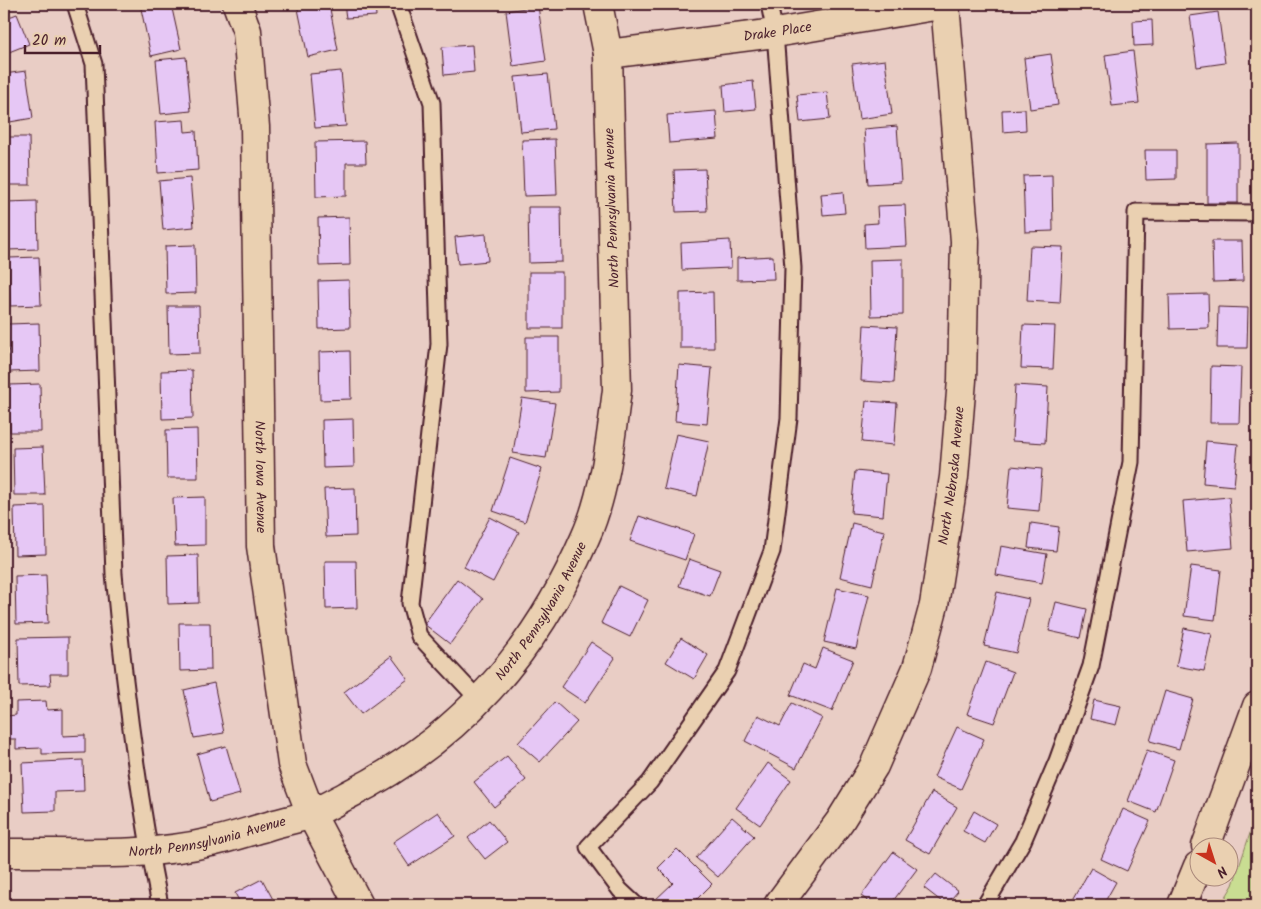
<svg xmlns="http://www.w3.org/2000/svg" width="1261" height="909" viewBox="0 0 1261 909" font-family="Kalam,sans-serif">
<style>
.green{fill:#c9dd92;stroke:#8a7e5e}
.building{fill:#e6c7f5;stroke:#4a1f2b}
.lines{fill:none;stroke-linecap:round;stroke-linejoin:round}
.service-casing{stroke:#4a1f2b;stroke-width:19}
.minor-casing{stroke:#4a1f2b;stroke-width:31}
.service{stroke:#ead0b1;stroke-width:15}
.minor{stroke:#ead0b1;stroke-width:28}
.labels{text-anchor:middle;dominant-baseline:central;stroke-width:4.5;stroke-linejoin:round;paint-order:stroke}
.street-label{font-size:14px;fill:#4a1f2b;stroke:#ead0b1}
</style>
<rect width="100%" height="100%" fill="#e9cdc5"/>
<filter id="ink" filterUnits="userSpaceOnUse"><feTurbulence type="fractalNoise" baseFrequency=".02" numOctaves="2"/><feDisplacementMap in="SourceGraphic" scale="10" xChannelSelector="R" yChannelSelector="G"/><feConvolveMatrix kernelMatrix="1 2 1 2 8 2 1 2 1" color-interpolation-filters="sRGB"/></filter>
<g filter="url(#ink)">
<polygon class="green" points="1257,812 1257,905 1221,905 1233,885"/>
<g class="building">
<polygon points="140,4 171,4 181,49 151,56"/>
<polygon points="297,4 329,4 338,50 308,57"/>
<polygon points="344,4 375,4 376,16 346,18"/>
<polygon points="538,6 546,61 513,66 506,11"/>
<polygon points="1218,12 1225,63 1197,67 1190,16"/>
<polygon points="17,14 29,44 4,54 4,19"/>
<polygon points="1152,20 1153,45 1134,46 1133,21"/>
<polygon points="472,45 474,72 444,75 442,47"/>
<polygon points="1133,51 1139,103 1112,106 1105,55"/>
<polygon points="1051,54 1058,105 1030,109 1024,58"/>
<polygon points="186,57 191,111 161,114 156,60"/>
<polygon points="885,60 892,114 859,119 852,64"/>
<polygon points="26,71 33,118 4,123 4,74"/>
<polygon points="341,71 346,126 315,128 310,74"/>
<polygon points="548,74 554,129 521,132 515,77"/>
<polygon points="753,81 756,109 725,112 723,85"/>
<polygon points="827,92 830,119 800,122 797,95"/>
<polygon points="1025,109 1026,130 1003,132 1002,110"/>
<polygon points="716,111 718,139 669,143 667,115"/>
<polygon points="184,120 185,132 196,131 198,170 158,173 155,122"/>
<polygon points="897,126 901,182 868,184 864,129"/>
<polygon points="4,137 29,137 30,185 4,185"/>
<polygon points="555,139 557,195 524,196 522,140"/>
<polygon points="365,141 366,163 346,163 346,196 316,197 315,142"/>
<polygon points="1238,143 1238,203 1207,203 1207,144"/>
<polygon points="1145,150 1176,150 1176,179 1146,180"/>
<polygon points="705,169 707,211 676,212 674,170"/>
<polygon points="1052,175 1053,231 1025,232 1023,176"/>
<polygon points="190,178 194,227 163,230 159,181"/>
<polygon points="843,192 845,213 823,215 821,194"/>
<polygon points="37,201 38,249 7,250 6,202"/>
<polygon points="905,205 907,246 865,248 864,224 878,223 877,206"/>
<polygon points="528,207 561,207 562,262 529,263"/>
<polygon points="349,217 350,265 319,266 318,218"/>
<polygon points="486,234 488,261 458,264 455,237"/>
<polygon points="730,240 731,268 682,270 681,243"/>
<polygon points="1212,241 1242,241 1243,281 1213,282"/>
<polygon points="195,245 196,293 166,294 165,246"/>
<polygon points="1030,246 1063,247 1060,303 1027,301"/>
<polygon points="773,256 774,279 737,280 737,258"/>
<polygon points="39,257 41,305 10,306 9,258"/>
<polygon points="903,259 903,315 871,316 870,260"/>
<rect x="529" y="272" width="33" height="56"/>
<polygon points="349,280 350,328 319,329 318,281"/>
<polygon points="713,292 714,348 680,348 680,293"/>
<polygon points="1208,294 1209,328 1170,329 1169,295"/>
<polygon points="168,306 199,306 200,353 169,354"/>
<polygon points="1218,307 1248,308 1247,348 1217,348"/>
<polygon points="39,323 40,371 9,372 8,324"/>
<polygon points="864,325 897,327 894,383 861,381"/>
<polygon points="1023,325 1055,326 1053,369 1021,368"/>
<polygon points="526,337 559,337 559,392 526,393"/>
<polygon points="350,351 351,399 320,400 319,352"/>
<polygon points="679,365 712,368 707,424 675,421"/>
<polygon points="1211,366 1241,367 1239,423 1210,423"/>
<polygon points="192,370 193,418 162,419 161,371"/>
<polygon points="40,384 41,432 10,432 9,385"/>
<polygon points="1015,385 1048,387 1045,443 1012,441"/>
<polygon points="522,398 555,403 546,458 513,453"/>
<polygon points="866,401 897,403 894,445 862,442"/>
<polygon points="353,419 354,467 323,468 322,420"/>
<polygon points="197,429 198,478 167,478 166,430"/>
<polygon points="676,434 709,441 697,496 664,489"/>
<polygon points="1206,441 1238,444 1234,486 1203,483"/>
<polygon points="43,447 45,495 14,495 13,448"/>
<polygon points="510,458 542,469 525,522 493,511"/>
<polygon points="1011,466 1042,469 1039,511 1007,508"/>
<polygon points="855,471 887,474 883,516 851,513"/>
<polygon points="355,488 356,536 326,537 324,489"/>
<polygon points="205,497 205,545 175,546 173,498"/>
<polygon points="1229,497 1233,548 1187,552 1183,501"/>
<polygon points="45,506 46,554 15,555 14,507"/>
<polygon points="639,516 694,534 685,560 630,541"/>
<polygon points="490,517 519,532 493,582 464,567"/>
<polygon points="852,523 884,531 872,585 840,577"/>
<polygon points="1031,523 1059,527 1056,551 1028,548"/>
<polygon points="1001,546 1047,554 1042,583 996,575"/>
<polygon points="198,555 199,603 168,604 167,556"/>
<polygon points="689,559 720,570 710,596 679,586"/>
<polygon points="325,561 356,561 357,608 326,609"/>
<polygon points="1191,566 1221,570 1215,620 1184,616"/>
<polygon points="46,575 48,623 16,624 15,576"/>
<polygon points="457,579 483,599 450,644 424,624"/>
<polygon points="619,586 648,600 630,637 601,623"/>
<polygon points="837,588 869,595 856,649 824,642"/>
<polygon points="997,592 1029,599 1016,653 984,646"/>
<polygon points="1056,602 1087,609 1081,638 1049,631"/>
<polygon points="179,623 210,623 211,670 180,671"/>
<polygon points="1184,628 1212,634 1204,671 1176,666"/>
<polygon points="68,637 68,674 50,674 51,685 19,686 18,638"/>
<polygon points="681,638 708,655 694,679 666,662"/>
<polygon points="591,642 615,658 585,703 561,687"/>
<polygon points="823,648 853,660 832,711 790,695 803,664 815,669"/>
<polygon points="391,656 408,679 361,714 344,692"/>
<polygon points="986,662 1013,672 994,723 967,714"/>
<polygon points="214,683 224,733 194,738 184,690"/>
<polygon points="1165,691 1193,699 1179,749 1150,741"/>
<polygon points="1094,700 1121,706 1116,725 1090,719"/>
<polygon points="46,701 47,710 63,709 63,736 85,735 85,753 42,754 42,748 16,749 16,739 7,739 7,716 16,715 16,702"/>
<polygon points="555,702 577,722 540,762 518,743"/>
<polygon points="792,703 822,718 796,768 745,741 758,715 780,726"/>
<polygon points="957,727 984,739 961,789 934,777"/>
<polygon points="226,746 240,794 210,802 197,754"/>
<polygon points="1147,750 1174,760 1156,812 1128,801"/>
<polygon points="507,756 526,780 494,807 474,782"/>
<polygon points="83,760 84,791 55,792 55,811 24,812 22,763"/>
<polygon points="768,763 791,780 760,825 736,808"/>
<polygon points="932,792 957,807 930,854 905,840"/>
<polygon points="1123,809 1150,821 1127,871 1101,859"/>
<polygon points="974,811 996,824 985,843 963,831"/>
<polygon points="438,812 455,836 409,866 393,842"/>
<polygon points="732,817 754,836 718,877 696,858"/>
<polygon points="489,820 507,842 485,859 468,838"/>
<polygon points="677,849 712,884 691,905 656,905 653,902 673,883 658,868"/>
<polygon points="893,852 917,869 890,905 874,905 861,896"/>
<polygon points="1091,868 1116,882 1103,905 1070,905"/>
<polygon points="936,874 958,891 946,905 924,888"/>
<polygon points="262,879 276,905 241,905 235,893"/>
</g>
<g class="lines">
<defs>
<g id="service">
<path d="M75 4 94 64 114 574C124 685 138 796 160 905"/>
<polyline points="398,4 432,103 439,344 410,603 419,636 479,700"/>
<polyline points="636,905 620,890 588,847 650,782 727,671 772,551 789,418 793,268 775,33 769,4"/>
<polyline points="985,905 1023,841 1057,761 1091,666 1131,462 1136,212 1257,213"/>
</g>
<g id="minor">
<path id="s1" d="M237 4 247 31 255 127 261 546 292 764 311 814 359 905"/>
<path id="s2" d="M608 54 775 33 946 4"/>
<polyline points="1206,846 1257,706"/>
<path id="s3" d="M4 853C72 852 145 858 211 842 230 838 247 832 265 827 280 822 297 819 311 814 323 809 335 802 346 796 459 740 535 653 585 538 605 494 611 437 617 390L608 54 598 4"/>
<path id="s4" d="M778 905 840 821 874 766 917 668 934 605 954 477 962 380 965 241 945 4"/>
<polyline points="1182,905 1198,866"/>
</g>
</defs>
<use href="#service" class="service-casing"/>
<use href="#minor" class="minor-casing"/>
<use href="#service" class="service"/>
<use href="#minor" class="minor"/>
</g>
</g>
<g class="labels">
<g class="street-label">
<text stroke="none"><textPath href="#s2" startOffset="171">Drake Place</textPath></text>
<text transform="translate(612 208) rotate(-92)">North Pennsylvania Avenue</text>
<text stroke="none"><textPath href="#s4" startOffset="472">North Nebraska Avenue</textPath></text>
<text stroke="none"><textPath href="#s1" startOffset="475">North Iowa Avenue</textPath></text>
<text stroke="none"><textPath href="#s3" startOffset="625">North Pennsylvania Avenue</textPath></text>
<text stroke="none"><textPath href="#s3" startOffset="205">North Pennsylvania Avenue</textPath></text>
</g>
</g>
<rect width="1261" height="909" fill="none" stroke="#ead0b1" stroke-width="20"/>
<rect x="10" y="10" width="1241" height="889" fill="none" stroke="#4a1f2b" stroke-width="2" filter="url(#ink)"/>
<g transform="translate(1214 862) rotate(141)"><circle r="24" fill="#ead0b1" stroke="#aa897b"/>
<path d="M0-4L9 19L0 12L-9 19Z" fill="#c8321e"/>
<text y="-8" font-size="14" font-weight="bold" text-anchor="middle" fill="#4a1f2b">N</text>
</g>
<path d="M25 45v8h75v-8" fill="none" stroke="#4a1f2b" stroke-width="2.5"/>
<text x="32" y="45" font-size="15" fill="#4a1f2b" stroke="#ead0b1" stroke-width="4" paint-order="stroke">20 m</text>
</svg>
